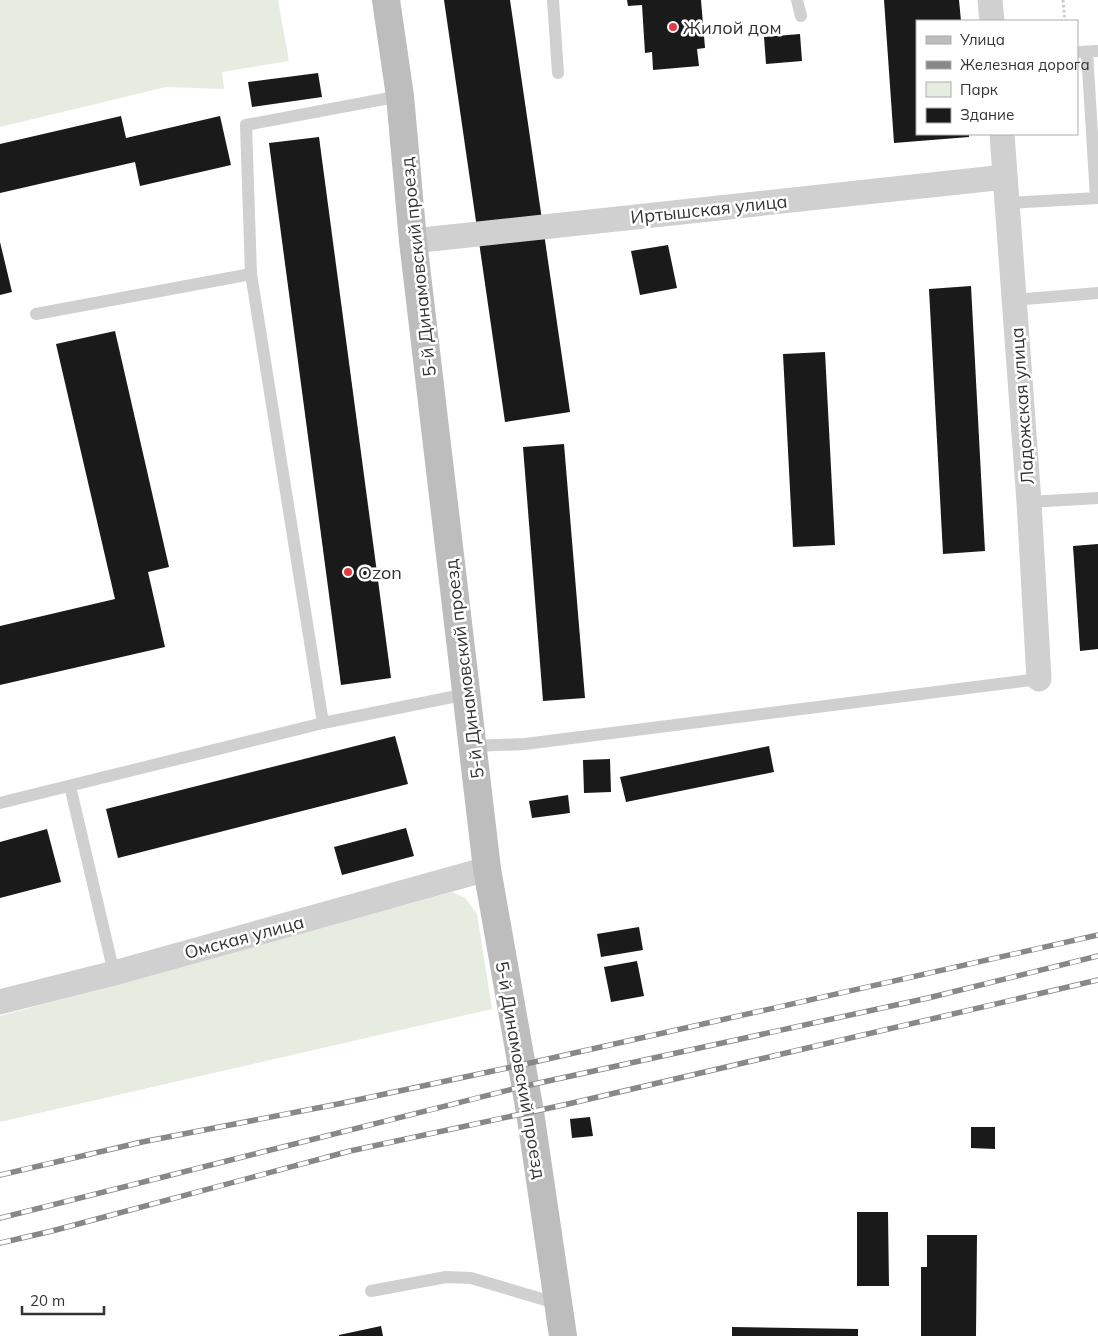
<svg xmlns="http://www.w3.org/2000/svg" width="1098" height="1336" viewBox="0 0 1098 1336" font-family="Mulish,sans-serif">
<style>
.green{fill:#e6ecdf}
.building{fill:#1a1a1a}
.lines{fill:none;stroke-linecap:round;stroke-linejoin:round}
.path{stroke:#cdcdcd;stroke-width:3;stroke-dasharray:2.5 2.5;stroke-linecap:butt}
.lane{stroke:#d0d0d0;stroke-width:12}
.street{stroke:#d0d0d0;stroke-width:25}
.secondary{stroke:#bdbdbd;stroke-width:28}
.rail-casing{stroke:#888;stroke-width:5.5}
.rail{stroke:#fff;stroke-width:4;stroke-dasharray:11;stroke-linecap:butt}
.poi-dot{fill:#e63946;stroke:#fff;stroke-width:2}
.labels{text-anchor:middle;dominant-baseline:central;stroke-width:5;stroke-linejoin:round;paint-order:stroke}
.poi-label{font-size:18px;fill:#333;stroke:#fff;text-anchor:start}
.street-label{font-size:18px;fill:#333;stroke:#fff}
</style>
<rect width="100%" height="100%" fill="#fff"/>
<g class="green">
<polygon points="0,0 278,0 289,61 222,72 224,89 166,87 0,127"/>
<polygon points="452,892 465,898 477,914 492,1009 0,1122 0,1016"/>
</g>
<g class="building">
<polygon points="444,0 510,0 570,412 505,422"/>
<polygon points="627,0 701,0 705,48 697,49 699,66 653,70 652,52 645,53 642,5 628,6"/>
<polygon points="884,0 959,0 961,21 917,21 917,134 969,134 969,137 894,143"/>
<polygon points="800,34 802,61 766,64 764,37"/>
<polygon points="318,73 322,97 252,107 248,82"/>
<polygon points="121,116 126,138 220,116 231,165 140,186 135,162 0,193 0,144"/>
<polygon points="319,137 391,678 341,685 269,143"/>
<polygon points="0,242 12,292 0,295"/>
<polygon points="668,245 677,288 640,295 631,251"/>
<polygon points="971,286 985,551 943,554 929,289"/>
<polygon points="115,331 169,567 148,572 165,647 0,685 0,626 115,599 56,344"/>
<polygon points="825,352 835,545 793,547 783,354"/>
<polygon points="564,444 585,698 543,701 523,447"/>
<polygon points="1098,544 1098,649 1080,651 1073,546"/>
<polygon points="395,736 408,784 118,858 106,809"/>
<polygon points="769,746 774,772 626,802 620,777"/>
<polygon points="610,759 611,792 584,793 583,760"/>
<polygon points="568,795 570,813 532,818 529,801"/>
<polygon points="406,828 414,856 342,875 334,847"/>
<polygon points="47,829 61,882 0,898 0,842"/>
<polygon points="639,927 643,950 601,957 597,934"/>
<polygon points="637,961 644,996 611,1002 604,967"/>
<polygon points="590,1117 593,1136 572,1138 570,1119"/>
<polygon points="971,1127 995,1127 995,1149 971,1148"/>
<polygon points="857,1212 888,1212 889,1286 857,1286"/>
<polygon points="927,1235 977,1235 976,1336 921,1336 921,1267 927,1267"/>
<polygon points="381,1326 383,1336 339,1336 339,1335"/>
<polygon points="732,1327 858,1329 858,1336 732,1336"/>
</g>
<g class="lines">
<polyline class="path" points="1063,0 1065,21"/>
<g class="lane">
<polyline points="553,0 558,73"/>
<polyline points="797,0 801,16"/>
<polyline points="1077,52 1098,51"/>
<polyline points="1087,52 1096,198"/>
<polyline points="1007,203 1098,198"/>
<polyline points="251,274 323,723 467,694"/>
<polyline points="1014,300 1098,293"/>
<polyline points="36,314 251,274 246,125 400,96"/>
<polyline points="1029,502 1098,498"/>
<polyline points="473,746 525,744 1039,679"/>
<polyline points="70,786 114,973"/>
<polyline points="0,803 323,723"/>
<polyline points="371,1291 446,1277 471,1278 559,1304"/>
</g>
<g class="street">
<polyline points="990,0 992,21"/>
<polyline points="1002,134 1029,502 1039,679"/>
<polyline points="413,241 1005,177"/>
<polyline points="0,1002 114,973 487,869"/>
</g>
<polyline class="secondary" points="386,0 400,96 413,241 487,869 530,1112 563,1336"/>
<defs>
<g id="rail">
<polyline points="0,1175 142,1142 338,1104 521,1065 1098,935"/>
<polyline points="0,1218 525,1086 928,998 1098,956"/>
<polyline points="0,1243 52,1231 350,1151 568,1104 1098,980"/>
</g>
</defs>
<use href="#rail" class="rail-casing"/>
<use href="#rail" class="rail"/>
</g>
<g class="poi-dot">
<circle cx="673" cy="27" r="5"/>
<circle cx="348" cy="572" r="5"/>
</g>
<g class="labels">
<g class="poi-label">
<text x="683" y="27">Жилой дом</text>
<text x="358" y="572">Ozon</text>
</g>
<g class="street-label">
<text transform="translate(709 209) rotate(-6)">Иртышская улица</text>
<text transform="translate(418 267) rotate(-96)">5-й Динамовский проезд</text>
<text transform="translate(1022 406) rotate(-94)">Ладожская улица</text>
<text transform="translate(464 669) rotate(-97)">5-й Динамовский проезд</text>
<text transform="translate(244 937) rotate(-15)">Омская улица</text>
<text transform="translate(521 1070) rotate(80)">5-й Динамовский проезд</text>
</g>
</g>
<rect x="916" y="20" width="162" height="115" fill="#ffffff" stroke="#adadad"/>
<rect x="926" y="36" width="25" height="8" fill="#bdbdbd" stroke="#adadad"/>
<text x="960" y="45" font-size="15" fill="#333333">Улица</text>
<rect x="926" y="61" width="25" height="8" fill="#888888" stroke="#adadad"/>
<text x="960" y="70" font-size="15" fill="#333333">Железная дорога</text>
<rect x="926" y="82" width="25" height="15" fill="#e6ecdf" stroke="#adadad"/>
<text x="960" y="95" font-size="15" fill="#333333">Парк</text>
<rect x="926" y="108" width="25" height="15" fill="#1a1a1a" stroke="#adadad"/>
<text x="960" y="120" font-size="15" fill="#333333">Здание</text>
<path d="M22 1306v8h82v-8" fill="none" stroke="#333333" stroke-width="2.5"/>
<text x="30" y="1306" font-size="15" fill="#333333" stroke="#ffffff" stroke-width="4" paint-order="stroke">20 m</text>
</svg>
